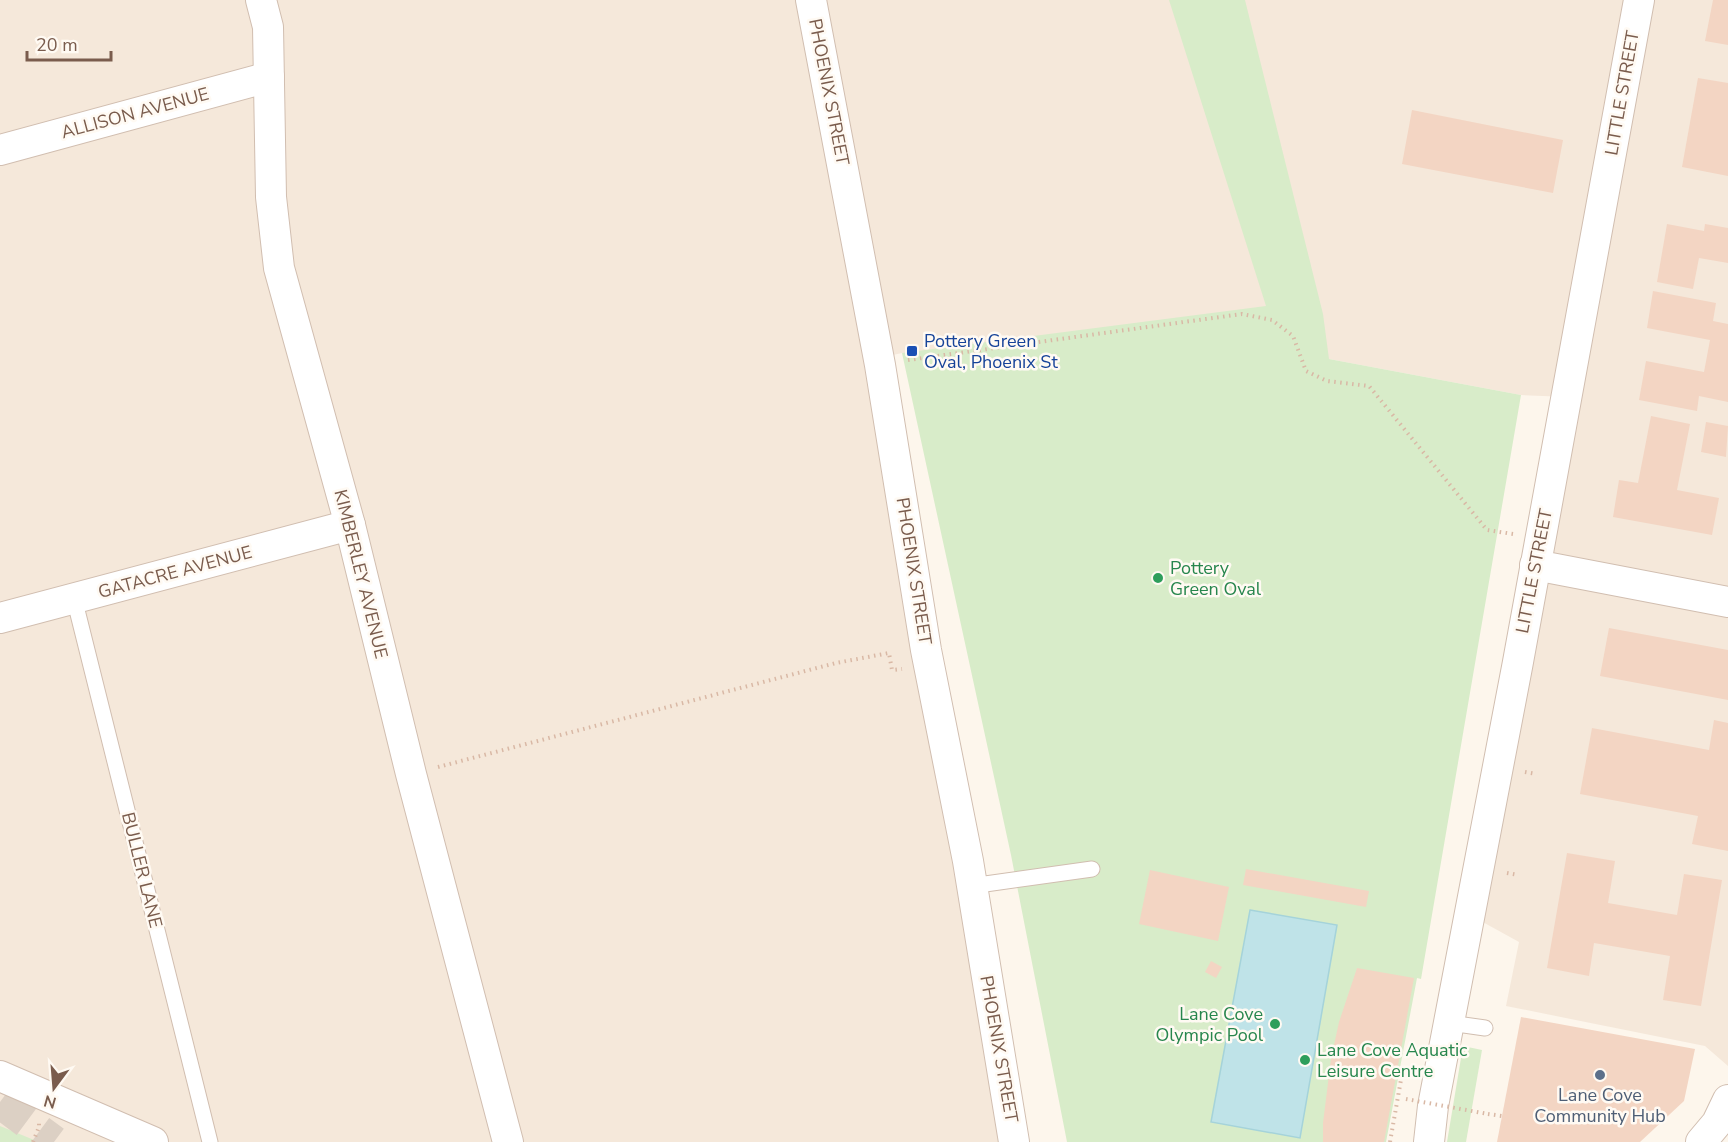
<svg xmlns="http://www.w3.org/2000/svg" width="1728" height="1142" viewBox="0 0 1728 1142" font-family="'Nunito Sans',sans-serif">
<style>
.residential{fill:#f5e8da}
.green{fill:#d8ecc9}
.water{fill:#bfe3e8;stroke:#a5d3da;stroke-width:1.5}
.building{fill:#f3d5c3}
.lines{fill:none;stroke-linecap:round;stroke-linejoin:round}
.highway-tunnel{stroke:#dcd0c4;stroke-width:33;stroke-dasharray:33 16;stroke-linecap:butt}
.lane-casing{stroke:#d1beb0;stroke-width:17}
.street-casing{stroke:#d1beb0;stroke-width:32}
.path{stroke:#d9b8a5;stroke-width:4;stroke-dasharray:1.5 4.5;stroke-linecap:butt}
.lane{stroke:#fff;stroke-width:15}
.street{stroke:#fff;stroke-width:30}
.path-bridge{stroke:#d9b8a5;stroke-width:4;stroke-dasharray:1.5 4.5;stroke-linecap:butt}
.transit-dot{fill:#1a4fb4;stroke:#fffaf3;stroke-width:2}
.leisure-dot{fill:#2e9e5b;stroke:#fffaf3;stroke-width:2}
.service-dot{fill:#5c6f8a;stroke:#fffaf3;stroke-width:2}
.labels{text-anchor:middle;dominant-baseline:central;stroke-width:5;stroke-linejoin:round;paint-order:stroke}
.street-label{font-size:18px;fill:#7a5c4d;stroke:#fffaf3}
.transit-label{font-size:18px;fill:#164399;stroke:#fffaf3;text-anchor:start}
.leisure-label{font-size:18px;fill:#27864d;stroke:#fffaf3;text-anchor:start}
.service-label{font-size:18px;fill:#4e5e75;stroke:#fffaf3}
</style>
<rect width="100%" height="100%" fill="#fdf6ec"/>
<polygon class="residential" points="0,0 1728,0 1728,1066 1705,1046 1506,1006 1519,942 1470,915 1568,397 1521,395 1329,359 902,353 879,358 971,886 998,1142 0,1142"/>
<g class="green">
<polygon points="1169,0 1245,0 1323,314 1329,359 1521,395 1421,979 1417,978 1386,1142 1067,1142 1011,855 902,353 1266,306"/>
<polygon points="1463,1046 1482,1050 1466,1142 1447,1142"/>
<polygon points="0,1126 39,1142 0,1142"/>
</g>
<polygon class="water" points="1250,910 1337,925 1300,1138 1211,1122"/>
<g class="building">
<polygon points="1713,0 1728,0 1728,45 1705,41"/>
<polygon points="1698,78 1728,83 1728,176 1682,167"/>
<polygon points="1412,110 1563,140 1553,193 1402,164"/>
<polygon points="1667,224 1704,231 1705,224 1728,228 1728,263 1699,258 1693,289 1657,282"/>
<polygon points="1653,291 1716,303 1713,321 1728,324 1728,402 1699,396 1697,411 1639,400 1646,361 1704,372 1710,340 1647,328"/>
<polygon points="1651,416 1690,424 1677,490 1719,498 1712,535 1613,517 1619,480 1638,483"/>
<polygon points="1706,422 1728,426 1726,457 1701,452"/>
<polygon points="1609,628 1728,650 1728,700 1600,676"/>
<polygon points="1714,720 1728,723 1728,851 1692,844 1698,816 1580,794 1592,728 1709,750"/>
<polygon points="1567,853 1615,861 1608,903 1677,915 1684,874 1722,880 1701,1006 1663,1000 1670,956 1594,943 1589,976 1547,968"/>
<polygon points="1246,869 1369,891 1366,907 1243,885"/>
<polygon points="1150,870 1229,887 1218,941 1139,924"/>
<polygon points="1211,961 1222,967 1216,978 1205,972"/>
<polygon points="1357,968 1414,978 1384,1142 1323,1142 1323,1123 1331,1059 1339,1022"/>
<polygon points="1521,1017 1695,1049 1684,1101 1640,1142 1497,1142"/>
</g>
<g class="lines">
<polyline class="highway-tunnel" points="0,1102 54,1142"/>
<defs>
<g id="lane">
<polyline points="74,598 210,1142"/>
<polyline points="971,886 1092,869"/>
<polyline points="1450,1023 1485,1028"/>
</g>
<g id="street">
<polyline points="261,0 268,27 271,197 279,268 350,525 411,774 508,1142"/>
<polyline points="811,0 880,365 926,650 968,861 1014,1142"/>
<polyline points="0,150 269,77"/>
<polyline points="1535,565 1728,602"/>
<polyline points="0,618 350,525"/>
<polyline points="0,1076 153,1142"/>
<path d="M1429 1142 1433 1106C1505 738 1573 369 1639 0"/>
<polyline points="1701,1142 1717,1123 1728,1100"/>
</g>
</defs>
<use href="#lane" class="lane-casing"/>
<use href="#street" class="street-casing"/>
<g class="path">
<polyline points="908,360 1242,314 1272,320 1293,336 1306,371 1327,381 1369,386 1487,530 1513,534"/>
<polyline points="438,767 836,663 889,653 892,670 902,669"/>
<polyline points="1525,772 1536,774"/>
<polyline points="1507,873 1518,875"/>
<polyline points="1488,1114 1502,1116"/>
<polyline points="33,1142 39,1127 39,1122"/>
<polyline points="1390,1142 1402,1074 1410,1075"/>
</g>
<use href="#lane" class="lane"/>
<use href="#street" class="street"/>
<polyline class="path-bridge" points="1406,1099 1488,1114"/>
</g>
<rect class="transit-dot" x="906" y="345" width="12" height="12" rx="3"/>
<g class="leisure-dot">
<circle cx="1158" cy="578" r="6"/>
<circle cx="1275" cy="1024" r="6"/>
<circle cx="1305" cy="1060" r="6"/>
</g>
<circle class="service-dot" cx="1600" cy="1075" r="6"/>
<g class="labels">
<g class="street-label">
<text transform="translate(829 92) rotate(79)">PHOENIX STREET</text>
<text transform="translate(1622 93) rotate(-80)">LITTLE STREET</text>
<text transform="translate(135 113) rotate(-15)">ALLISON AVENUE</text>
<text transform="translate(914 571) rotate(81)">PHOENIX STREET</text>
<text transform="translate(1534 571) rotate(-79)">LITTLE STREET</text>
<text transform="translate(175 572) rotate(-15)">GATACRE AVENUE</text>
<text transform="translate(361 574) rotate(76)">KIMBERLEY AVENUE</text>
<text transform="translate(142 870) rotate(76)">BULLER LANE</text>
<text transform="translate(999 1049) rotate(80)">PHOENIX STREET</text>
</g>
<g class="transit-label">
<text x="924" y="341">Pottery Green<tspan x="924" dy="21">Oval, Phoenix St</tspan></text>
</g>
<g class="leisure-label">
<text x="1170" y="568">Pottery<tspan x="1170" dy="21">Green Oval</tspan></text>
<text x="1263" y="1014" text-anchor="end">Lane Cove<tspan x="1263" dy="21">Olympic Pool</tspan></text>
<text x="1317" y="1050">Lane Cove Aquatic<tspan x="1317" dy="21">Leisure Centre</tspan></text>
</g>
<g class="service-label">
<text x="1600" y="1095">Lane Cove<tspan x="1600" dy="21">Community Hub</tspan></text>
</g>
</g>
<g transform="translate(54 1088) rotate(196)" stroke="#fffaf3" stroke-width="4.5" paint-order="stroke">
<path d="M0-4.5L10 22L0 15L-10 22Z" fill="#7a5c4d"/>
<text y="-9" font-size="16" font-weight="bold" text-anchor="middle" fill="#7a5c4d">N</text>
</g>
<path d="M27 51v9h84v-9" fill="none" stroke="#7a5c4d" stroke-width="3"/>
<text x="36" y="51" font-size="18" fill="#7a5c4d" stroke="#fffaf3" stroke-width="4.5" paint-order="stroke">20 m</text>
</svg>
